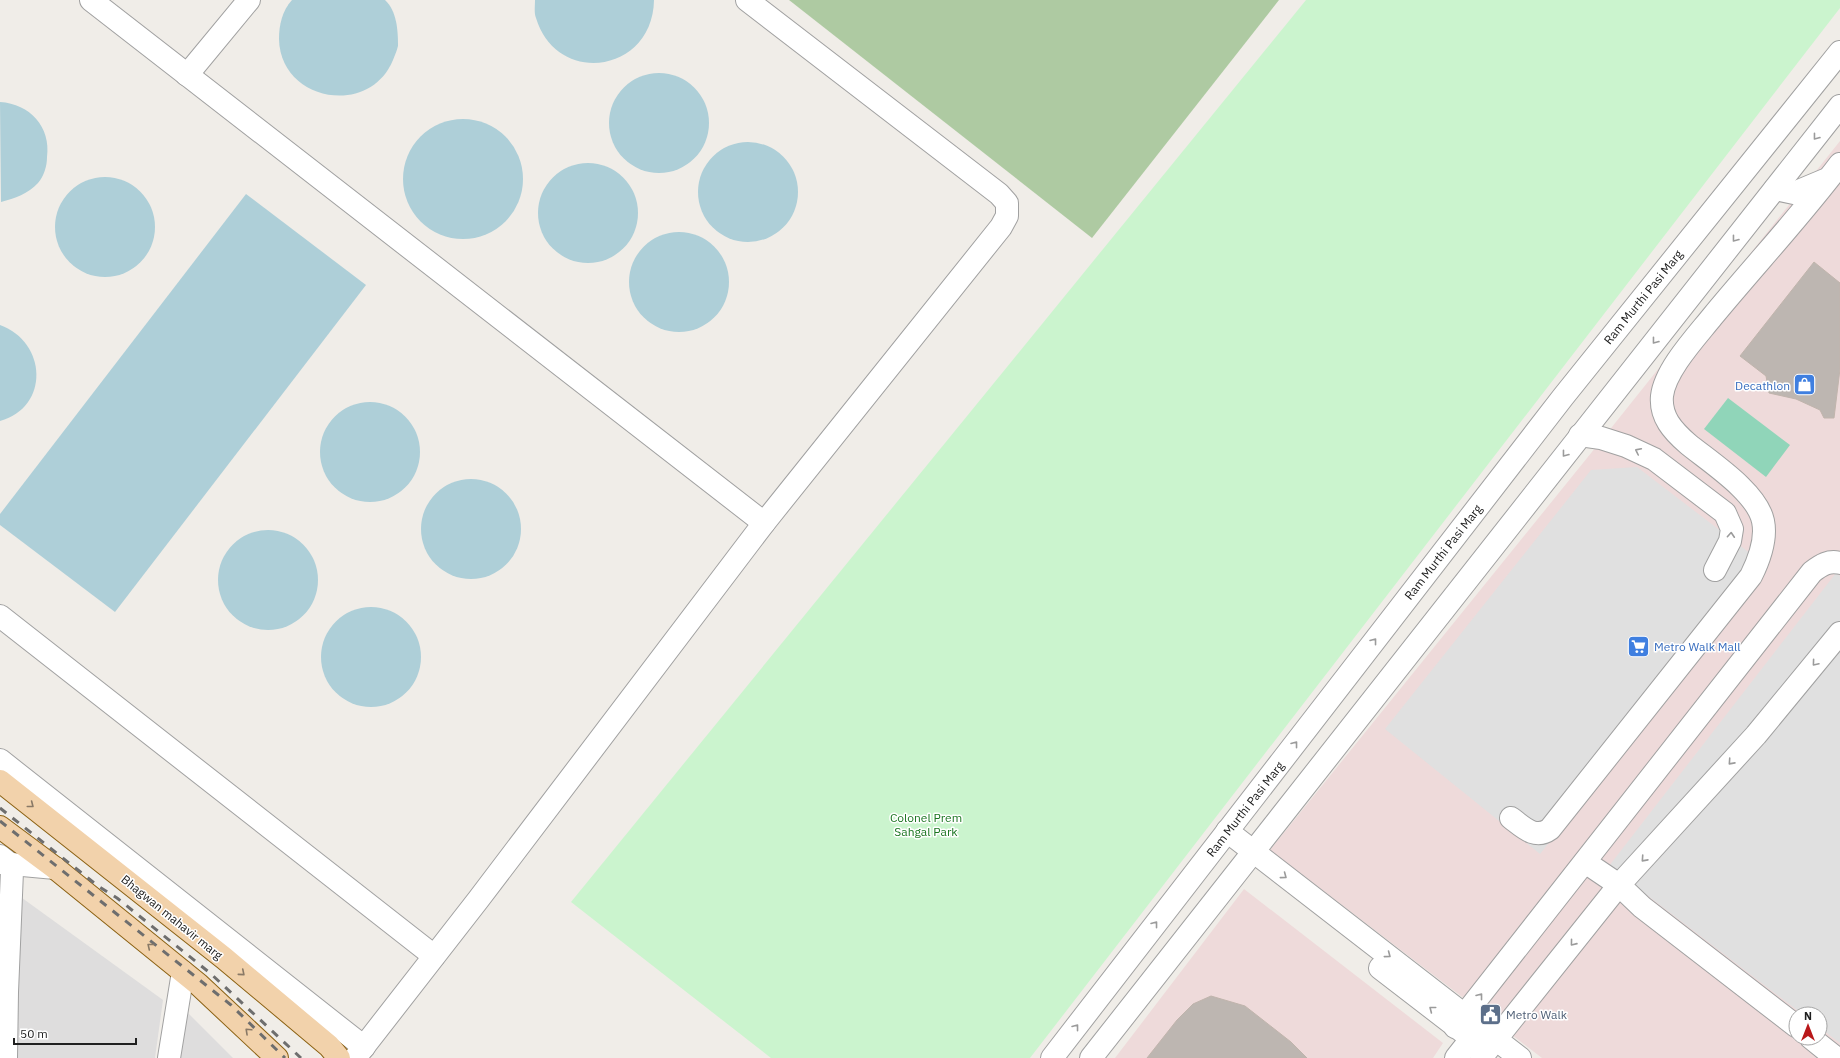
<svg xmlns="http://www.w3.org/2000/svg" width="1840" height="1058" viewBox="0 0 1840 1058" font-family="'IBM Plex Sans',sans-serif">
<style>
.residential{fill:#dedddd}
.commercial{fill:#eedada;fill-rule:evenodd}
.forest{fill:#aecaa2}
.park{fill:#cbf4ce}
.pitch{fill:#90d5b9}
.parking{fill:#e0e0e0}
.water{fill:#aecfd8}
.building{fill:#bdb6b1;stroke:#c0b4ac}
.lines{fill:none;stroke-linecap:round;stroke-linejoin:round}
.minor-casing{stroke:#a1a1a1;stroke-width:24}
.major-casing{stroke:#8b6112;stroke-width:24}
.minor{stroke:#fff;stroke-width:22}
.major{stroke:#f2d2ab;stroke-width:22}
.rail{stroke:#6e6e6e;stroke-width:3;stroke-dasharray:8 8;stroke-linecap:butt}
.oneway{stroke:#9b9b9b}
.oneway2{stroke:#897966}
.labels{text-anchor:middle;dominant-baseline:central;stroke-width:3;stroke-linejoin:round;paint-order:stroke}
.street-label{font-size:12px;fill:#202020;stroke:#fff}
.shop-label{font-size:12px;fill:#366cbe;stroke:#fff;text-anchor:end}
.park-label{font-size:12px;fill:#19741f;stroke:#fff}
.service-label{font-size:12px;fill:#4e5e75;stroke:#fff;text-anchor:start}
</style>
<rect width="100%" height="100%" fill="#f0ede8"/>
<g class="residential">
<polygon points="0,882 163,1000 155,1058 0,1058"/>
<polygon points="185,1010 233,1058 177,1058"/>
</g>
<g class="commercial">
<path d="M1840 141V1058H1542L1270 850 1600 442ZM1796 1014H1820V1038H1796Z"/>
<polygon points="1244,889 1443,1043 1433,1058 1115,1058"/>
</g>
<polygon class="forest" points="789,0 1279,0 1092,238"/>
<polygon class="park" points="1306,0 1840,0 1840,8 1030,1058 771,1058 571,902"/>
<polygon class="pitch" points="1728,398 1790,445 1766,477 1704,429"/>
<g class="parking">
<polygon points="1637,467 1768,567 1540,854 1385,729 1591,470"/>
<polygon points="1836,573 1840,576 1840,1043 1820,1028 1820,1014 1802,1014 1609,866"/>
</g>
<g class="water">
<path d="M292 0H385C397 11 398 31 398 46 397 50 395 55 393 60 369 118 280 101 279 39 279 25 282 11 292 0Z"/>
<path d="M535 0H654C653 73 557 87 536 18 534 13 535 6 535 0Z"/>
<circle cx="659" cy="123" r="50"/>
<path d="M0 102C30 104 51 127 47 157 47 166 44 176 38 183 28 194 15 198 1 202Z"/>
<circle cx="463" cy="179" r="60"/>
<circle cx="748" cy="192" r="50"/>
<circle cx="588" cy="213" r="50"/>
<circle cx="105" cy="227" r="50"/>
<polygon points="246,194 366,285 115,612 0,525 0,514"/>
<circle cx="679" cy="282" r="50"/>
<path d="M0 325C47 342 50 407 0 421Z"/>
<circle cx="370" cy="452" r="50"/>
<circle cx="471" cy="529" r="50"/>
<circle cx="268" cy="580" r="50"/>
<circle cx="371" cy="657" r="50"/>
</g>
<g class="building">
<polygon points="1814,262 1840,283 1840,369 1834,418 1824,418 1820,410 1796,399 1769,393 1766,376 1740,356"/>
<polygon points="1211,996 1245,1006 1291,1042 1307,1058 1147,1058 1177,1020 1193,1004"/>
</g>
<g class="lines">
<defs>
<g id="minor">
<polyline points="91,0 764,523"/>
<polyline points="187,75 249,0"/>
<polyline points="1775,189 1794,193 1825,180"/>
<polyline points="1580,435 1601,438 1626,446 1654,459 1725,513 1732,529 1730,541 1715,570"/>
<polyline points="0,616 434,956"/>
<polyline points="0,760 364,1047"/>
<path d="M1511 818C1523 827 1535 840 1550 829L1751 576C1759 560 1767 540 1763 521 1757 492 1710 462 1688 444 1673 431 1660 417 1662 396 1665 370 1696 337 1712 317 1754 266 1800 217 1840 164"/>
<polyline points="1227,831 1520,1058"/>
<polyline points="0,856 10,864 12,871 7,992 6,1058"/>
<polyline points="1585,862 1619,885 1642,907 1796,1026"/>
<polyline points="0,863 55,868"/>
<polyline points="1380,968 1467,1035"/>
<path d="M1455 1027 1812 572C1821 565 1829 560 1840 563"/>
<polyline points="1811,1038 1836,1058"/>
<polyline points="169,1058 183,972"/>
<polyline points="355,1058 478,900 764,523 1001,227 1007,216 1007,203 999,194 747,0"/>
<polyline points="1052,1058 1563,397 1840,52"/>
<polyline points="1091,1058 1840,106"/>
<polyline points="1456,1058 1471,1039"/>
<polyline points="1481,1058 1619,885 1756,735 1840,633"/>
</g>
<g id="major">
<polyline points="0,781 224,958 329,1046 339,1058"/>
<polyline points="0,827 55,868 198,984 277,1058"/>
</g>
</defs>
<use href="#minor" class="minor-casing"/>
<use href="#major" class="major-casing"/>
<use href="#minor" class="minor"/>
<use href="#major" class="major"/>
<g class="rail">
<polyline points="0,808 98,886 117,898 210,973 301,1058"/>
<polyline points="0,821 231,1005 285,1058"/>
</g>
</g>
<defs><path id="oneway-chevron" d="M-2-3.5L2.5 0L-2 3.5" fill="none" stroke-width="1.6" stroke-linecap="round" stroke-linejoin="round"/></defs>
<g class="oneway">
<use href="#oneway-chevron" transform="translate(1816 137) rotate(128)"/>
<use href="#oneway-chevron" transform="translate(1735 239) rotate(128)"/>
<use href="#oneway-chevron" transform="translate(1655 341) rotate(128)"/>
<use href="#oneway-chevron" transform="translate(1638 451) rotate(-154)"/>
<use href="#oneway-chevron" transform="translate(1565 454) rotate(128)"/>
<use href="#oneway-chevron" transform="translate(1731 535) rotate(-86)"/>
<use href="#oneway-chevron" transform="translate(1374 641) rotate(-52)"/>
<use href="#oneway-chevron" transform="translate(1815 663) rotate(130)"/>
<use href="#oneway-chevron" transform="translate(1295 744) rotate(-52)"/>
<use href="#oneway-chevron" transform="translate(1731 762) rotate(132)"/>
<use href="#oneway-chevron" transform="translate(1644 859) rotate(132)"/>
<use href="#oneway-chevron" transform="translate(1284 876) rotate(37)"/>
<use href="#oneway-chevron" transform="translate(1155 924) rotate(-52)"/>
<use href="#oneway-chevron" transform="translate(1573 943) rotate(129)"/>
<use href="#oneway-chevron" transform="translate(1388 955) rotate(37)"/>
<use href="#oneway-chevron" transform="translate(1480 996) rotate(-52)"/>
<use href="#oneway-chevron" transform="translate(1432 1009) rotate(-142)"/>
<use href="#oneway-chevron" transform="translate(1076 1027) rotate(-52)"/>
</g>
<g class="oneway2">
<use href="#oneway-chevron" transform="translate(31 805) rotate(38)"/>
<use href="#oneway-chevron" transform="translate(150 946) rotate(-141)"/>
<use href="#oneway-chevron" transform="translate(242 973) rotate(40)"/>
<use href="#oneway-chevron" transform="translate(248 1031) rotate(-137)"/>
</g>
<defs>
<symbol id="shop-square" viewBox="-11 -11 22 22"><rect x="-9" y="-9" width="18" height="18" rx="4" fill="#3f7fe0" stroke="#fff"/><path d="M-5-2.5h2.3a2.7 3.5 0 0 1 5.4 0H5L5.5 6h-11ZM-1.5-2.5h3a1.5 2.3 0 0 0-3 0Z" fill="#fff"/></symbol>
<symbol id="supermarket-square" viewBox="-11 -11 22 22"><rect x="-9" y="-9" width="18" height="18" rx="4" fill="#3f7fe0" stroke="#fff"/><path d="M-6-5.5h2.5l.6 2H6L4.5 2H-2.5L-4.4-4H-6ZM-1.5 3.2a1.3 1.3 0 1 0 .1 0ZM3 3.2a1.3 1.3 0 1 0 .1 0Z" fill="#fff"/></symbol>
<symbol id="civic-square" viewBox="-11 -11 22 22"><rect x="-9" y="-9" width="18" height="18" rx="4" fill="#5c6f8a" stroke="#fff"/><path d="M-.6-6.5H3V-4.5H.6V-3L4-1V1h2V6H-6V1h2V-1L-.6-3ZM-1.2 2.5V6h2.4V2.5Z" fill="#fff"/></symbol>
</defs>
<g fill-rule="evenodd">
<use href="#shop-square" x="1792" y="372" width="25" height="25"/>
<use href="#supermarket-square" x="1626" y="634" width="25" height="25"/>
<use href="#civic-square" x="1478" y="1002" width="25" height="25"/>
</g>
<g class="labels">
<g class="street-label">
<text transform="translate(1643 297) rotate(-51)">Ram Murthi Pasi Marg</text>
<text transform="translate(1443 552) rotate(-52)">Ram Murthi Pasi Marg</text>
<text transform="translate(1245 809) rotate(-52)">Ram Murthi Pasi Marg</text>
<text transform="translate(172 917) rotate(39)">Bhagwan mahavir marg</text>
</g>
<g class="shop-label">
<text x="1790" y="385">Decathlon</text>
<text x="1654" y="646" text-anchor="start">Metro Walk Mall</text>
</g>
<g class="park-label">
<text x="926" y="817">Colonel Prem<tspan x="926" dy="14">Sahgal Park</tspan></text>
</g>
<g class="service-label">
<text x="1506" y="1014">Metro Walk</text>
</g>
</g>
<g transform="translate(1808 1026)"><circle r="19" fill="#ffffff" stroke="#a6a6a6"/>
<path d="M0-3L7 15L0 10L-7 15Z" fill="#b9181a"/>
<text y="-6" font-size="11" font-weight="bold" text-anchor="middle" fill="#202020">N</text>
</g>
<path d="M14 1038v6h122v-6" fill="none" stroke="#202020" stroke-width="2"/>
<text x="20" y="1038" font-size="12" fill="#202020" stroke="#ffffff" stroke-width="3" paint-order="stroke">50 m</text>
</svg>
